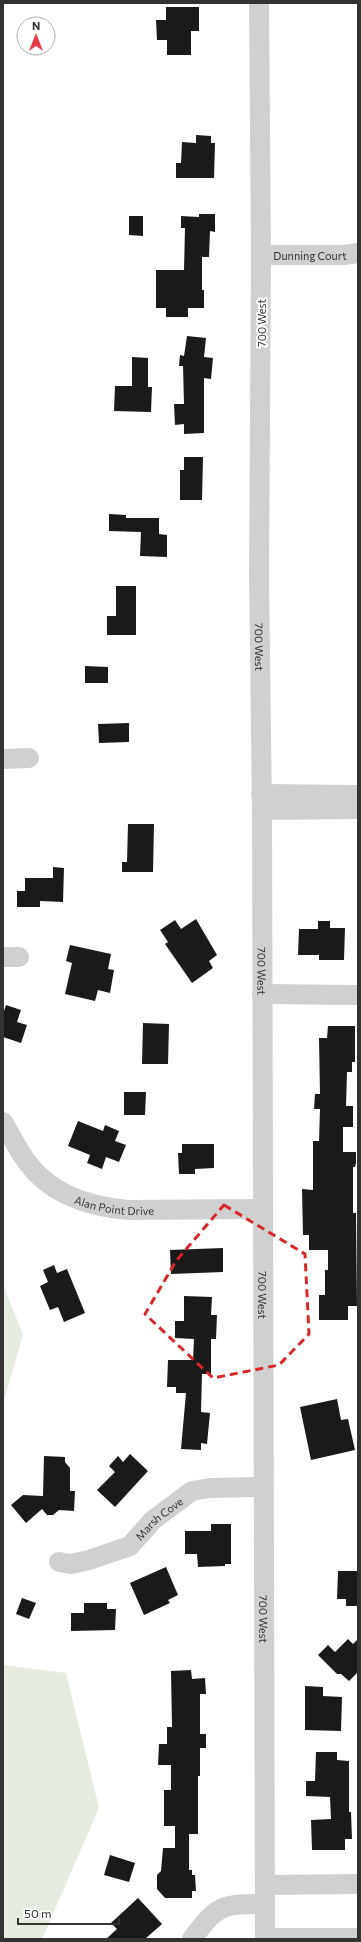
<svg xmlns="http://www.w3.org/2000/svg" width="361" height="1942" viewBox="0 0 361 1942" font-family="Commissioner,sans-serif">
<style>
.green{fill:#e6ecdf}
.building{fill:#1a1a1a}
.lines{fill:none;stroke-linecap:round;stroke-linejoin:round}
.minor{stroke:#d0d0d0;stroke-width:20}
.marked{fill:none;stroke:#d62828;stroke-width:3;stroke-dasharray:8 5;stroke-linejoin:round}
.labels{text-anchor:middle;dominant-baseline:central;stroke-width:4;stroke-linejoin:round;paint-order:stroke}
.street-label{font-size:11px;fill:#333;stroke:#fff}
</style>
<rect width="100%" height="100%" fill="#fff"/>
<g class="green">
<polygon points="3,1284 23,1335 3,1404"/>
<polygon points="3,1665 66,1673 99,1808 42,1939 3,1939"/>
</g>
<g class="building">
<polygon points="166,7 199,7 199,31 191,31 191,55 167,55 167,40 157,40 156,20 166,20"/>
<polygon points="196,135 211,136 211,143 215,143 214,178 176,178 176,163 181,163 182,142 196,143"/>
<polygon points="199,214 215,214 215,232 210,231 209,257 202,257 202,290 204,290 204,308 188,308 188,317 166,317 166,308 156,308 156,270 184,270 185,228 181,228 181,216 199,217"/>
<polygon points="129,216 143,216 143,236 129,235"/>
<polygon points="187,336 206,338 204,357 213,358 211,379 204,378 204,433 184,434 184,424 175,425 174,404 184,404 183,366 179,366 180,355 184,356"/>
<polygon points="132,357 148,358 148,387 152,387 151,412 114,411 115,386 132,386"/>
<polygon points="184,457 203,457 202,500 180,500 180,470 184,470"/>
<polygon points="109,514 126,515 126,518 159,518 159,534 167,535 167,557 140,556 141,532 109,531"/>
<polygon points="116,586 136,586 136,635 107,635 107,616 116,616"/>
<polygon points="85,666 108,667 108,683 85,683"/>
<polygon points="129,723 129,742 99,743 98,724"/>
<polygon points="128,824 154,824 153,872 122,872 122,862 127,862"/>
<polygon points="53,867 64,868 63,902 40,901 40,907 17,907 17,891 25,891 25,878 53,878"/>
<polygon points="196,919 217,955 209,961 213,968 192,983 165,944 168,942 160,930 175,920 181,929"/>
<polygon points="318,921 330,921 330,928 345,928 344,960 319,960 319,955 298,955 299,929 318,929"/>
<polygon points="70,945 111,954 108,969 114,970 110,993 98,990 95,1001 65,994 72,963 66,961"/>
<polygon points="6,1005 21,1010 17,1022 27,1025 21,1043 3,1037 3,1014"/>
<polygon points="143,1023 169,1024 168,1064 142,1064"/>
<polygon points="328,1026 355,1026 355,1062 352,1062 352,1072 347,1072 346,1106 353,1106 353,1127 343,1127 343,1152 356,1152 356,1163 355,1167 353,1167 353,1213 356,1213 357,1306 348,1306 348,1320 319,1320 319,1295 325,1295 325,1270 328,1270 328,1250 309,1250 309,1235 303,1235 302,1189 313,1190 313,1141 319,1141 320,1109 314,1109 315,1094 320,1094 319,1038 327,1038"/>
<polygon points="124,1092 146,1092 145,1115 124,1115"/>
<polygon points="78,1121 103,1131 105,1125 119,1131 115,1141 126,1145 119,1162 106,1157 102,1169 87,1163 90,1155 68,1146"/>
<polygon points="182,1144 214,1144 214,1168 195,1169 195,1174 179,1174 178,1153 182,1153"/>
<polygon points="223,1248 223,1272 171,1274 170,1250"/>
<polygon points="54,1265 57,1273 67,1269 85,1313 64,1322 58,1307 50,1310 40,1286 48,1282 43,1270"/>
<polygon points="184,1296 212,1297 211,1315 217,1315 216,1339 211,1339 211,1374 202,1374 201,1412 210,1413 207,1444 201,1443 201,1450 181,1449 186,1393 176,1393 176,1387 167,1387 168,1360 193,1360 194,1339 175,1338 175,1321 184,1321"/>
<polygon points="337,1399 341,1420 348,1419 355,1450 311,1460 300,1407"/>
<polygon points="130,1454 148,1471 115,1507 97,1490 115,1472 109,1466 118,1456 123,1462"/>
<polygon points="44,1456 65,1457 65,1462 70,1468 70,1491 75,1491 74,1511 59,1510 53,1515 47,1515 42,1509 26,1523 11,1505 23,1495 43,1496"/>
<polygon points="211,1524 231,1524 231,1564 225,1564 225,1566 198,1567 197,1554 185,1554 185,1531 211,1531"/>
<polygon points="166,1567 178,1595 168,1600 170,1603 144,1615 130,1583"/>
<polygon points="338,1571 357,1571 357,1606 346,1606 346,1599 337,1599"/>
<polygon points="22,1598 36,1603 29,1619 16,1614"/>
<polygon points="84,1603 107,1603 107,1609 116,1609 115,1630 71,1631 71,1613 84,1613"/>
<polygon points="348,1639 353,1644 358,1639 358,1672 349,1681 341,1674 337,1674 318,1655 328,1645 335,1652"/>
<polygon points="191,1670 192,1679 205,1678 206,1694 200,1694 200,1734 206,1734 206,1748 200,1748 200,1776 198,1776 198,1834 189,1834 189,1870 192,1870 192,1875 195,1875 196,1891 192,1891 192,1898 165,1898 157,1889 157,1875 161,1871 163,1848 175,1848 175,1826 164,1826 164,1790 171,1790 171,1765 158,1765 159,1744 167,1744 167,1727 172,1727 171,1671"/>
<polygon points="305,1686 323,1687 323,1696 342,1697 341,1731 305,1730"/>
<polygon points="316,1752 337,1752 337,1760 349,1761 349,1812 351,1812 352,1839 345,1839 345,1850 312,1850 311,1820 331,1819 330,1797 306,1796 306,1781 315,1781"/>
<polygon points="110,1855 135,1863 129,1882 104,1875"/>
<polygon points="138,1898 162,1924 145,1939 106,1939 117,1929 111,1923"/>
</g>
<g class="lines">
<g class="minor">
<path id="s1" d="M259 3 261 255 259 575 262 810 265 1939"/>
<path id="s2" d="M261 255H344L358 253"/>
<polyline points="3,759 29,758"/>
<polyline points="261,794 358,795"/>
<polyline points="262,810 358,809"/>
<polyline points="3,957 19,957"/>
<polyline points="262,994 358,995"/>
<path id="s3" d="M3 1122C11 1135 18 1150 27 1162 51 1195 90 1207 129 1210L262 1209"/>
<path id="s4" d="M59 1562 71 1564 89 1560 130 1546 153 1520 192 1491 210 1488 262 1487"/>
<polyline points="265,1885 358,1884"/>
<polyline points="265,1938 358,1938"/>
<path d="M192 1939C218 1904 222 1904 265 1904"/>
</g>
</g>
<path class="marked" d="M224 1205 305 1254 309 1334 279 1365 213 1378 145 1314 176 1261Z"/>
<g class="labels">
<g class="street-label">
<text stroke="none"><textPath href="#s2" startOffset="49">Dunning Court</textPath></text>
<text transform="translate(261 323) rotate(-90)">700 West</text>
<text stroke="none"><textPath href="#s1" startOffset="644">700 West</textPath></text>
<text stroke="none"><textPath href="#s1" startOffset="968">700 West</textPath></text>
<text stroke="none"><textPath href="#s3" startOffset="148">Alan Point Drive</textPath></text>
<text stroke="none"><textPath href="#s1" startOffset="1292">700 West</textPath></text>
<text stroke="none"><textPath href="#s4" startOffset="114">Marsh Cove</textPath></text>
<text stroke="none"><textPath href="#s1" startOffset="1616">700 West</textPath></text>
</g>
</g>
<rect width="361" height="1942" fill="none" stroke="#333333" stroke-width="8"/>
<g transform="translate(36 36)"><circle r="19" fill="#ffffff" stroke="#adadad"/>
<path d="M0-3L7 15L0 10L-7 15Z" fill="#e63946"/>
<text y="-6" font-size="11" font-weight="bold" text-anchor="middle" fill="#333333">N</text>
</g>
<path d="M18 1918v6h101v-6" fill="none" stroke="#333333" stroke-width="2"/>
<text x="24" y="1918" font-size="12" fill="#333333" stroke="#ffffff" stroke-width="3" paint-order="stroke">50 m</text>
</svg>
